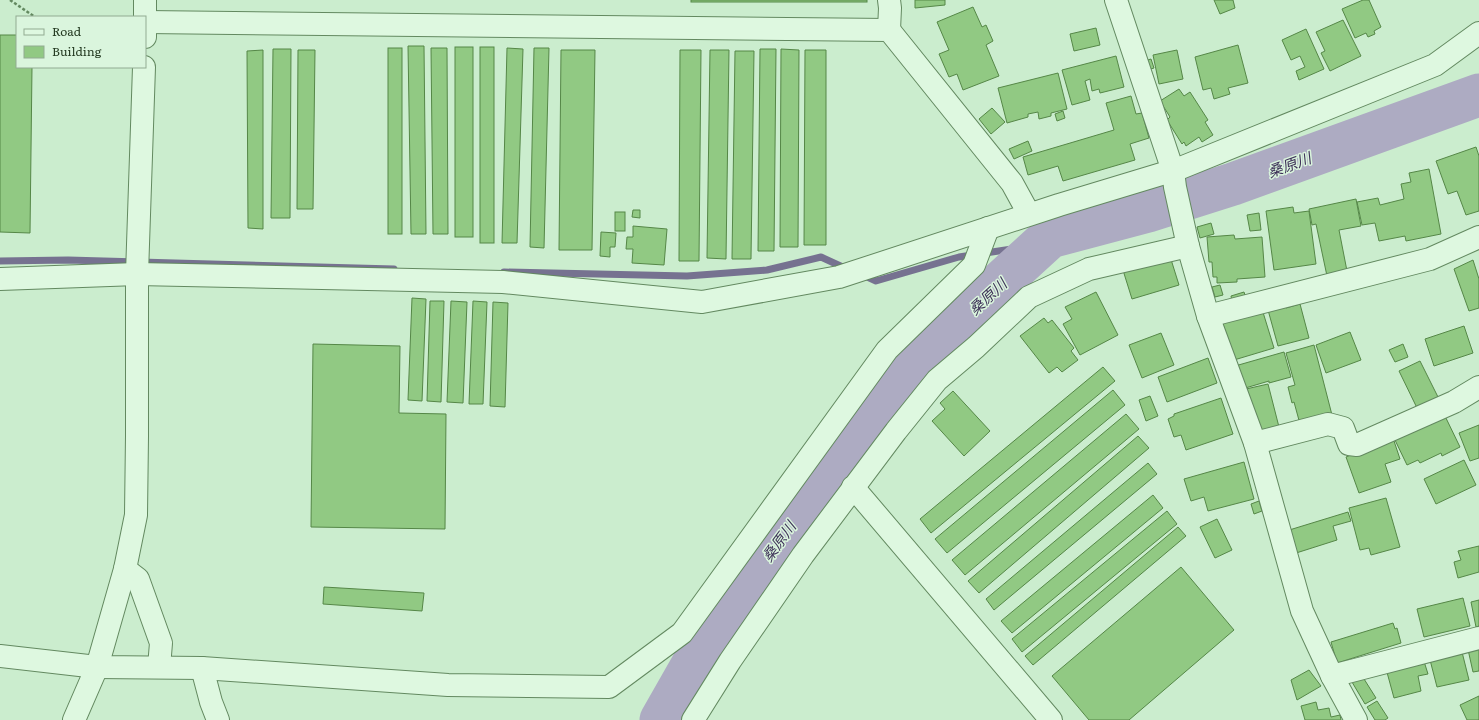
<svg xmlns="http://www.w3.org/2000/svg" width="1479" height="720" viewBox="0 0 1479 720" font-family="Literata,'Noto Sans JP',serif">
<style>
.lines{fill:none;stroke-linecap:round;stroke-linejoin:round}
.stream{stroke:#767290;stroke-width:7}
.river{stroke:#adabc2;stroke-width:43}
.building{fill:#91c983;stroke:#558747}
.minor-casing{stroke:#638960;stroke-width:24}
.path{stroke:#638960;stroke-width:2.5;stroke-dasharray:3 2;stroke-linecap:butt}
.minor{stroke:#def8e0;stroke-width:22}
.labels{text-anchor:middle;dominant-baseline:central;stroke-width:3;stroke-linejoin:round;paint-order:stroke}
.water-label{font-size:15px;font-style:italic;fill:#3f3359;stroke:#daf5dd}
</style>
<rect width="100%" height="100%" fill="#cbedce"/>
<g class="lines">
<g class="stream">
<polyline points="0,261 68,260 394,269"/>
<polyline points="504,272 687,276 767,270 821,257 847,269"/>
<polyline points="863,275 876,281 959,257 1012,249 1050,237"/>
</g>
<polyline class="river" points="661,720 710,634 834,464 893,384 956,323 1050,237 1148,211 1233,184 1479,95"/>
</g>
<g class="building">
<rect x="691" y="0" width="176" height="2"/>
<polygon points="915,0 945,0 945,5 915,8"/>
<polygon points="1214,0 1233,0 1235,8 1220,14"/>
<polygon points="1363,0 1369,0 1381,27 1374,31 1375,34 1368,37 1366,33 1355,38 1342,9"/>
<polygon points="973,7 982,27 986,25 993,41 986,45 999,76 963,90 957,74 949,77 939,54 949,50 937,22"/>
<polygon points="1343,20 1361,56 1330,71 1321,53 1325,51 1316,32"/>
<polygon points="1096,28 1100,45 1074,51 1070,34"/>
<polygon points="1306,29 1324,69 1299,80 1296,71 1305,67 1300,56 1291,60 1282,40"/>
<polygon points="0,35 17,35 17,67 32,67 30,233 0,232"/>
<polygon points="1238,45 1248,83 1228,88 1230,94 1214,99 1211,88 1203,90 1195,57"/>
<polygon points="408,46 424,46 426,234 411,234"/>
<rect x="455" y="47" width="18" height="190"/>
<rect x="480" y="47" width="14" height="196"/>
<rect x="388" y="48" width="14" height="186"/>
<polygon points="431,48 447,48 448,234 433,234"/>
<polygon points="507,48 523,49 517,243 502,243"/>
<polygon points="534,48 549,48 544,248 530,247"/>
<polygon points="273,49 291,49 290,218 271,218"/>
<polygon points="760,49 776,49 774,251 758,251"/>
<polygon points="781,49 799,50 798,247 780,247"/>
<polygon points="263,50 263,229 248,228 247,51"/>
<polygon points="298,50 315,50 313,209 297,209"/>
<polygon points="561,50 595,50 592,250 559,250"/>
<polygon points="680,50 701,50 699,261 679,261"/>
<polygon points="710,50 729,50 726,259 707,258"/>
<polygon points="805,50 826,50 826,245 804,245"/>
<polygon points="1177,50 1183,79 1159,84 1153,55"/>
<polygon points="735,51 754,51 751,259 732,259"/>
<polygon points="1116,56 1124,87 1100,93 1099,89 1092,91 1090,79 1085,81 1090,100 1072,105 1062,70"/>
<polygon points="1151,59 1154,68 1144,71 1141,62"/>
<polygon points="1058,73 1067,109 1051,113 1051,116 1039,119 1038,112 1028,114 1028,117 1007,123 998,88"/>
<polygon points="1179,89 1184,96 1190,92 1208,120 1205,122 1213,135 1202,142 1199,137 1186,146 1184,142 1182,144 1167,120 1170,117 1160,101"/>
<polygon points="1131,96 1136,114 1142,113 1149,138 1130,144 1135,160 1063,181 1058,166 1028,175 1023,157 1114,130 1106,103"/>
<polygon points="992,108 1005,122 991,134 979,119"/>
<polygon points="1063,111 1065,118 1057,121 1055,114"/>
<polygon points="1028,141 1032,151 1014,159 1009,149"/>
<polygon points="1476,147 1479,156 1479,211 1466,215 1457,191 1448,194 1436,161"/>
<polygon points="1429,169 1441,234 1406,241 1405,236 1379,241 1375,223 1362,225 1357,202 1378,198 1380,205 1404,199 1401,184 1411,182 1409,173"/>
<polygon points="1356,199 1361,226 1339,230 1347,271 1327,276 1316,224 1312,225 1309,209"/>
<polygon points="1293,207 1294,213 1309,211 1316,264 1274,270 1266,211"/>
<polygon points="633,210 640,210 640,218 632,217"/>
<rect x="615" y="212" width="10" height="19"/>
<polygon points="1259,213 1261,230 1250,231 1247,215"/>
<polygon points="1211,223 1214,234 1200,238 1197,227"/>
<polygon points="633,226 667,229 664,265 632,263 633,249 626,249 627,237 633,237"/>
<polygon points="601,232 616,233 615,247 610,247 610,257 600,256"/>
<polygon points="1234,235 1235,239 1262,237 1265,277 1237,279 1237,282 1217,283 1217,277 1213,277 1212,262 1209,262 1207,237"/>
<polygon points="1169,253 1179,285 1132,299 1122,267"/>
<polygon points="1473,260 1479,279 1479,308 1469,311 1454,269"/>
<polygon points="1220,285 1223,295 1215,297 1212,287"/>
<polygon points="1096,292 1118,335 1080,355 1063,324 1072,319 1065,307"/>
<polygon points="1244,292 1246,298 1232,302 1231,296"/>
<polygon points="412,298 426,299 422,401 408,400"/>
<polygon points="430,301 444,301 441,402 427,401"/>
<polygon points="451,301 467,302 463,403 447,402"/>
<polygon points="473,301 487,302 483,404 469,404"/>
<polygon points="493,302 508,303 505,407 490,406"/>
<polygon points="1300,304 1309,338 1278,346 1268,310 1285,305 1286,308"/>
<polygon points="1262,309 1274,348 1234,360 1222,321"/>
<polygon points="1044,318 1048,323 1052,320 1074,348 1071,351 1078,360 1062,372 1057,367 1049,373 1020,336"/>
<polygon points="1464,326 1473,353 1434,366 1425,339"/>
<polygon points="1350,332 1361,360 1326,373 1316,345"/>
<polygon points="1161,333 1174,365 1142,378 1129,345"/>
<polygon points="313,344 400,346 399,413 446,414 445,529 311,527"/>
<polygon points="1403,344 1408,357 1395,362 1389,350"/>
<polygon points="1314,345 1332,415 1300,424 1294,402 1292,403 1288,387 1295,385 1286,353"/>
<polygon points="1284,352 1291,377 1269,383 1269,381 1242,389 1235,366"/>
<polygon points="1208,358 1217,383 1167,402 1158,377"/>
<polygon points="1420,361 1439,399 1418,410 1399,371"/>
<polygon points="1103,367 1115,381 931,533 920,519"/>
<polygon points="1268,384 1279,427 1257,432 1246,389"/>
<polygon points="1113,390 1125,405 947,553 935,539"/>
<polygon points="953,391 990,431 964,456 932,421 945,409 940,403"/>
<polygon points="1150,396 1158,416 1146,421 1139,400"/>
<polygon points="1221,398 1233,434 1186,450 1181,435 1174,437 1168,419 1174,416 1174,414"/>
<polygon points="1126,414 1139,429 965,575 952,560"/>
<polygon points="1444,414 1460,447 1442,456 1441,453 1420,463 1418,460 1407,465 1394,438"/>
<polygon points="1479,425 1479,458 1470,461 1459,433"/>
<polygon points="1138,436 1149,448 979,593 968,581"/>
<polygon points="1393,438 1400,459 1385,464 1391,482 1359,493 1346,457"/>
<polygon points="1464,460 1476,485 1436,504 1424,479"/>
<polygon points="1244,462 1254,499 1208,511 1204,497 1191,501 1184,479"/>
<polygon points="1148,463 1157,474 994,610 986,599"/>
<polygon points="1153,495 1163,508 1012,633 1001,621"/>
<polygon points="1386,498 1400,547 1371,555 1369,548 1360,550 1349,508"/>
<polygon points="1259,501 1262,511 1254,514 1251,504"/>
<polygon points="1167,511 1177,524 1022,652 1012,639"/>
<polygon points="1348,512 1351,521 1333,526 1337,540 1293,554 1286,531"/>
<polygon points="1217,519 1232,550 1215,558 1200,527"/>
<polygon points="1178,527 1186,536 1033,665 1025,656"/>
<polygon points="1479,546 1479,572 1458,578 1454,562 1461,560 1458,551"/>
<polygon points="1181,567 1234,630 1129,720 1089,720 1052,676"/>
<polygon points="324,587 424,593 422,611 323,604"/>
<polygon points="1463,598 1470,626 1424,637 1417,609"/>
<polygon points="1479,600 1479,626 1476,627 1471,602"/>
<polygon points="1393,623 1395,629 1397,628 1401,643 1337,663 1331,642"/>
<polygon points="1479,642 1479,671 1473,672 1467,645"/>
<polygon points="1461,648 1469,680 1437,687 1429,656"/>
<polygon points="1422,655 1428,674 1418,676 1421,691 1394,698 1385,665"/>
<polygon points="1309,670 1321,686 1297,700 1291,680"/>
<polygon points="1359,671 1376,698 1365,704 1349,677"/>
<polygon points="1479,696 1479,720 1467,720 1460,705"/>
<polygon points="1377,701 1388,718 1385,720 1375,720 1367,707"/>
<polygon points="1316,702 1318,710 1329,708 1331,717 1340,715 1341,720 1305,720 1301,706"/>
</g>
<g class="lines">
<defs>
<g id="minor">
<polyline points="1116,0 1173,171 1175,187 1188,246 1208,316 1255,443 1302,611 1332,676 1356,720"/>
<polyline points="146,22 889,30 1012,183 1029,214"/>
<polyline points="889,30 890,8 889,0"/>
<polyline points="145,37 145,0"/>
<polyline points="0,279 137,274 503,282 702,302 839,277 1059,205 1178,169 1435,65 1479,33"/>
<polyline points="1208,316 1430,259 1479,237"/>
<polyline points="1255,443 1328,424 1343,428 1349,444 1357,445 1454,402 1479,387"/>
<polyline points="853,487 1051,720"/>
<polyline points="125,569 138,579 161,643 159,667"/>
<polyline points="0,656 97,667 202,668 448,685 609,687 682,633 887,350 974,265 988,228"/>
<polyline points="202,668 211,702 218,720"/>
<polyline points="1332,676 1479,638"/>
<polyline points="74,720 97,667 125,569 136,515 137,436 137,274 144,67"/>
<polyline points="693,720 730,661 803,555 896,431 937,380 976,347 1029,297 1089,269 1188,246"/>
</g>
</defs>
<use href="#minor" class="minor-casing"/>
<polyline class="path" points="10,0 35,17"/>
<use href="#minor" class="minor"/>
</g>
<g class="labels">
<g class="water-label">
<text transform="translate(1289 164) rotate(-20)">桑原川</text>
<text transform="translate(987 296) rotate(-43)">桑原川</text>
<text transform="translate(778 541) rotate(-54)">桑原川</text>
</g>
</g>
<rect x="16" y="16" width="130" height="52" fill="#daf5dd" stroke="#92ab92"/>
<rect x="24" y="29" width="20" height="6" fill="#def8e0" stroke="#92ab92"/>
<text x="52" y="36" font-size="12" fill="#253b22">Road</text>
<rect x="24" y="46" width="20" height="12" fill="#91c983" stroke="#92ab92"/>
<text x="52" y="56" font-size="12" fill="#253b22">Building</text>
</svg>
